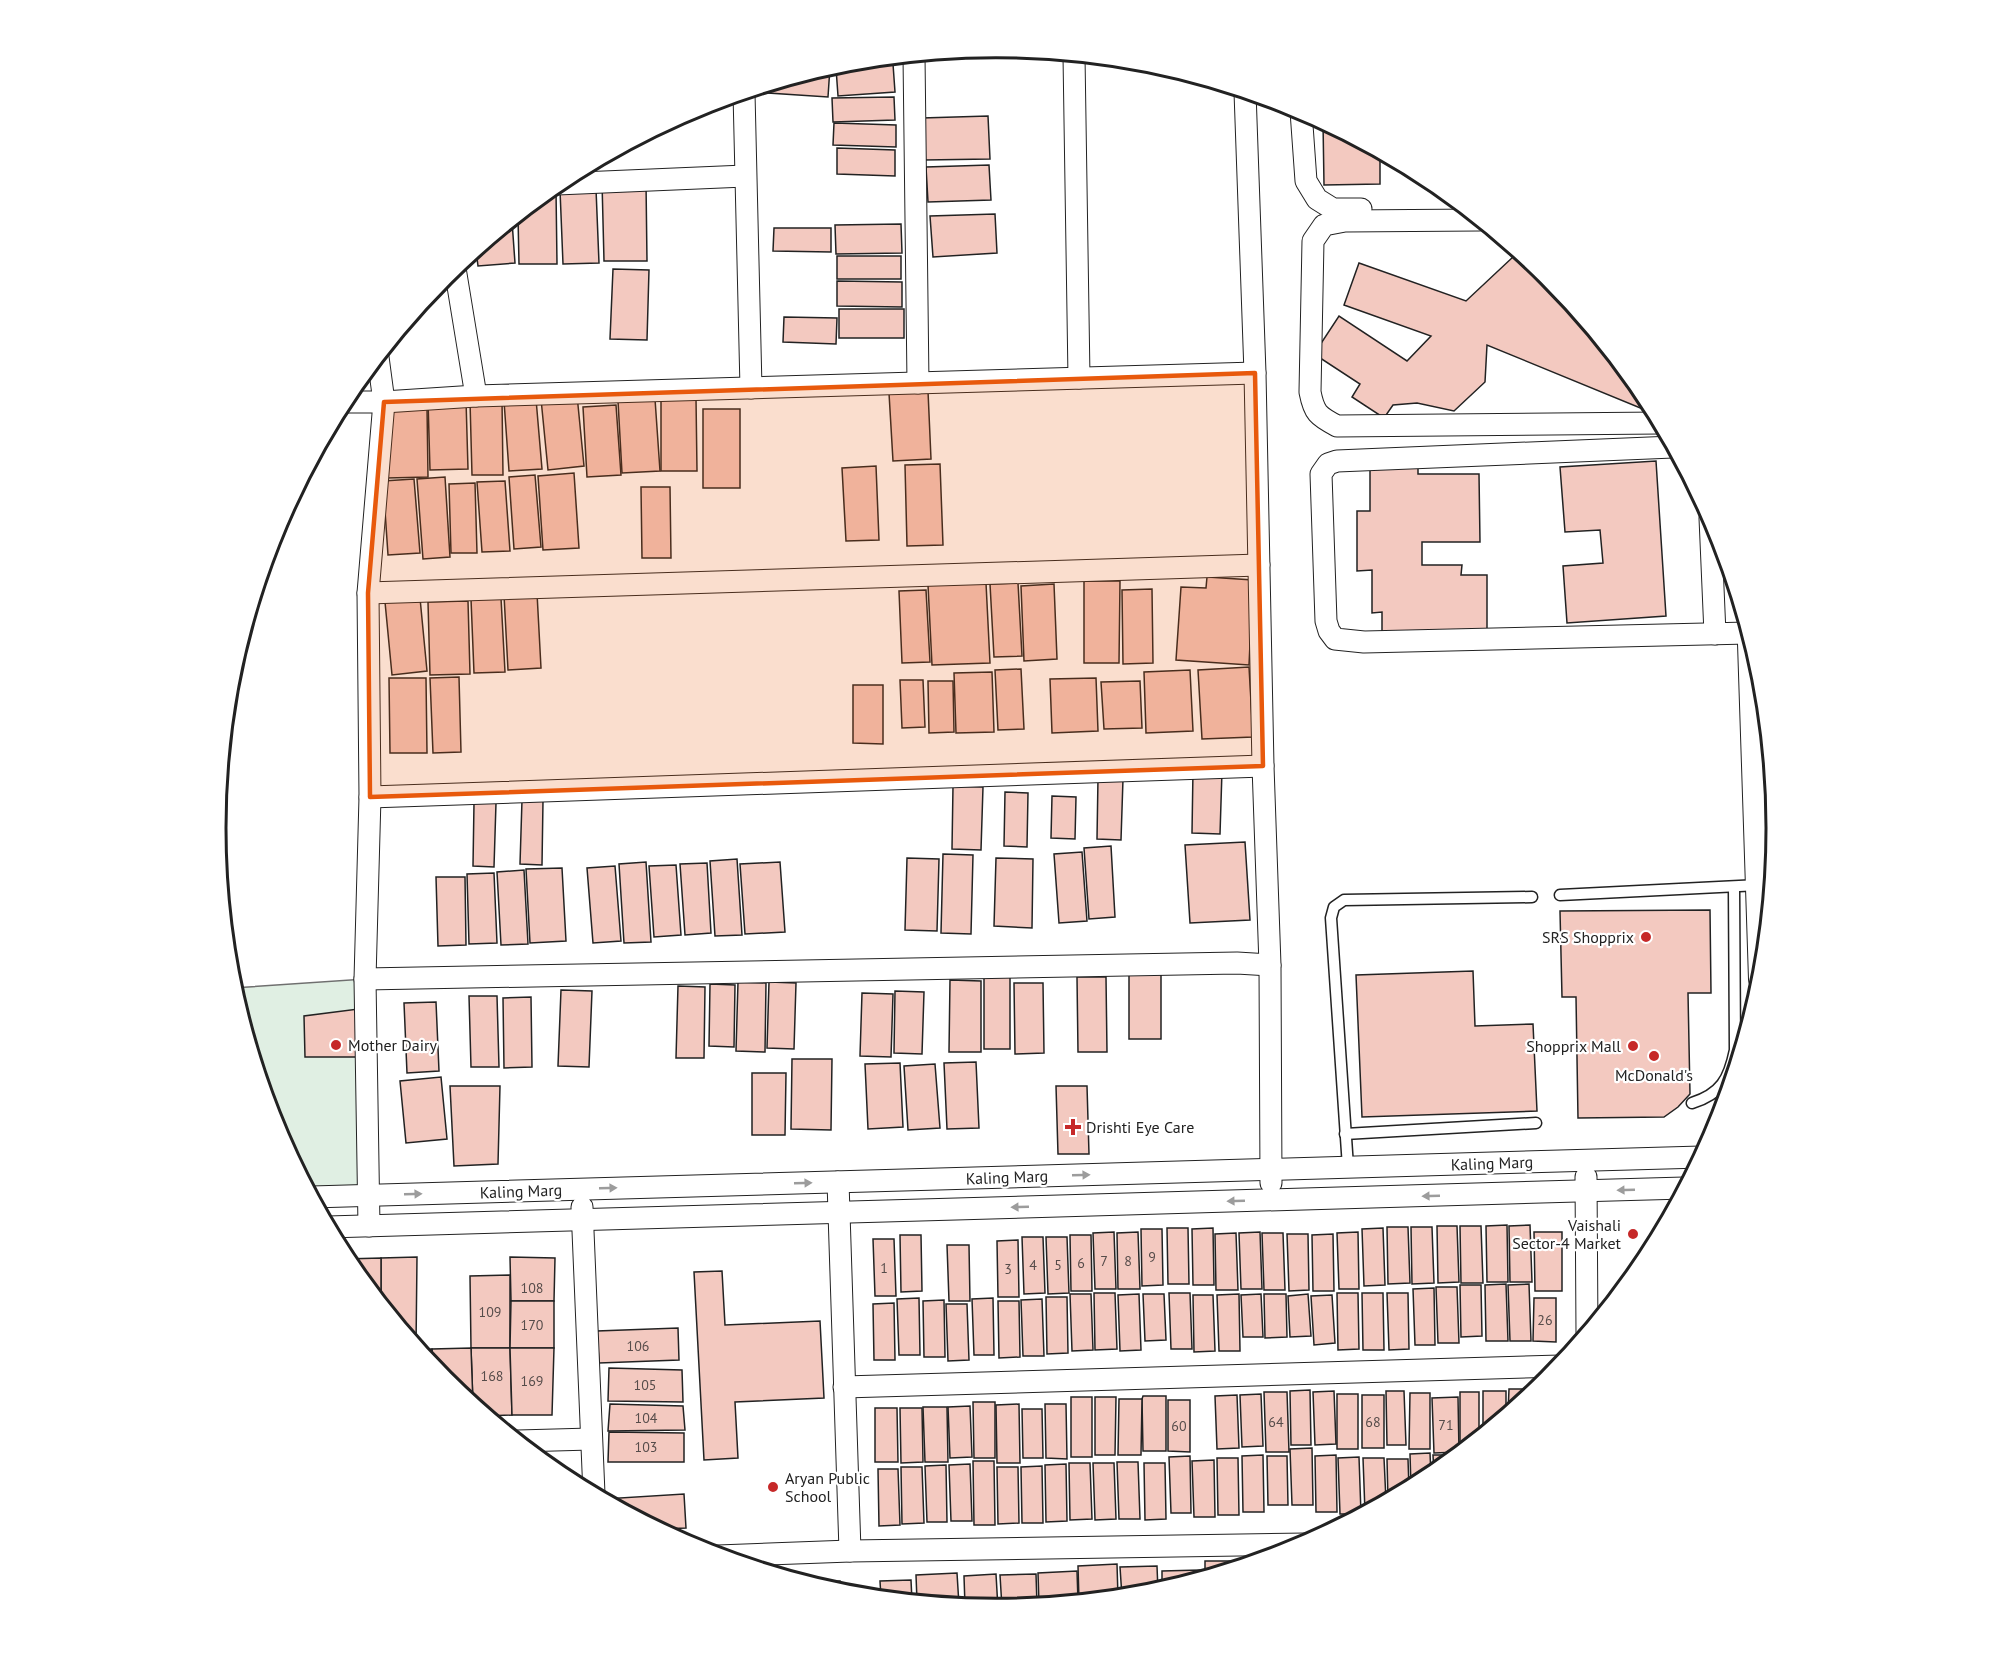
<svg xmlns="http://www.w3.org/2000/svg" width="1992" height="1657" viewBox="0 0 1992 1657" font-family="'PT Sans',sans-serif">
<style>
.green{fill:#e0efe3;stroke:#6f6f6f;stroke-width:1.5}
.building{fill:#f3c9c0;stroke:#222;stroke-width:1.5}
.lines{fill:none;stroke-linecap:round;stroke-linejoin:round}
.service-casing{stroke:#222;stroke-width:13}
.minor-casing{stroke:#222;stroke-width:23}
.tertiary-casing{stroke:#222;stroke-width:28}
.service{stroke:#fff;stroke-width:10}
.minor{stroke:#fff;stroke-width:21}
.tertiary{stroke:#fff;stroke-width:26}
.oneway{fill:#9c9c9c}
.marked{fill:#e8590c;fill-opacity:0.2;stroke:#e8590c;stroke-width:4.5;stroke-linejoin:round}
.poi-dot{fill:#c62828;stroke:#fff;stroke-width:2}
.labels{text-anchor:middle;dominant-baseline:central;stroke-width:4.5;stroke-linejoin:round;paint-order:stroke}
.number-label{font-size:14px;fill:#564c4a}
.poi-label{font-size:16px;fill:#222;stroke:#fff;text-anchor:end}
.street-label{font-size:16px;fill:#222;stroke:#fff}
.rim{fill:none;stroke:#222;stroke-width:3}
</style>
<rect width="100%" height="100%" fill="#fff"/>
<polygon class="green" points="365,979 369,1195 312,1197 275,1127 233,988"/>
<g class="building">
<polygon points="892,58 892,61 855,62"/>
<polygon points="893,64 895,92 838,96 836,68"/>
<polygon points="830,67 828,97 768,93 768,86"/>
<polygon points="894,97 895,120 833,122 832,98"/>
<polygon points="988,116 990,159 924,160 922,118"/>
<polygon points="1323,122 1394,161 1380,161 1380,184 1324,185"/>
<polygon points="834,123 896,125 896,147 833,145"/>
<polygon points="837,148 895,150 895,176 837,174"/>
<polygon points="989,165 991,200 928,202 926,167"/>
<polygon points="602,182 646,182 647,261 604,261"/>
<polygon points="596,189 599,263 563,264 560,190"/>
<polygon points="550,190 556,190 557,264 519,264 518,216"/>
<polygon points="995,214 997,253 933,257 930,216"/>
<polygon points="512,221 515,263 478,266 476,250"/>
<polygon points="901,224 902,253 836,254 835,225"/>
<polygon points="774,228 831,228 831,252 773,251"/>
<rect x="837" y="256" width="64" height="23"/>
<polygon points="1514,256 1528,260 1548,277 1645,395 1655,414 1487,345 1485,382 1454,411 1417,403 1393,405 1384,418 1352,397 1360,384 1314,354 1339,316 1407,361 1431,336 1344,305 1359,263 1466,301"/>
<polygon points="613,269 649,270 647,340 610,339"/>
<polygon points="453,270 455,287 433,290 444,276"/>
<polygon points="837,281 902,282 902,307 837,306"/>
<rect x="839" y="309" width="65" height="29"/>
<polygon points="784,317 837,318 836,344 783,342"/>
<polygon points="928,391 931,459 893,461 889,393"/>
<polygon points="577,395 584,466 548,470 541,399"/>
<polygon points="661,398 696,398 697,471 661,471"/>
<polygon points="536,399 542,469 509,471 504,401"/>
<polygon points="655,399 660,471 622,473 618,401"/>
<polygon points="466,400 468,469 430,470 428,401"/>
<polygon points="502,400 503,475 472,475 470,401"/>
<polygon points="616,405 621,475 587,477 583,407"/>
<polygon points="427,406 428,477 387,478 386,407"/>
<rect x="703" y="409" width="37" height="79"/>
<polygon points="1656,461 1666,616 1567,623 1563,566 1603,563 1600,530 1565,532 1560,467"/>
<polygon points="940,464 943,545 907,546 905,465"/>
<polygon points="876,466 879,540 846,541 842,468"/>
<polygon points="1370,466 1418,466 1418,474 1479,474 1480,542 1422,542 1422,565 1462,565 1461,575 1487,575 1487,633 1382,632 1382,612 1372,613 1372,570 1357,571 1357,511 1370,511"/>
<polygon points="574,473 579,548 543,550 538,476"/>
<polygon points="535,475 541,547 514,549 509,477"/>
<polygon points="445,477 450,557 423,559 417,479"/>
<polygon points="414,479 420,553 388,555 383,481"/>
<polygon points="505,481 510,551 482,552 477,482"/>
<polygon points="475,483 477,553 451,553 449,484"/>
<polygon points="641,487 670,487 671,558 642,558"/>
<polygon points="1207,577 1253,580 1249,665 1176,660 1181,587 1206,588"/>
<polygon points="1084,581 1120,581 1119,663 1084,663"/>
<polygon points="986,583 990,663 932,665 928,585"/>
<polygon points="1018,583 1022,656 994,657 990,584"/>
<polygon points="1054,584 1057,659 1024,661 1021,586"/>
<polygon points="1152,589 1153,663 1123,664 1122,590"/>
<polygon points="926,590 930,662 902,663 899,591"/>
<polygon points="537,593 541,668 508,670 504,595"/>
<polygon points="420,598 427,671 392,675 385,602"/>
<polygon points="501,598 505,672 474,673 471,599"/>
<polygon points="468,601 470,674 430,675 428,602"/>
<polygon points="1249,667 1253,737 1202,739 1198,670"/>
<polygon points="1021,669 1024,729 998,730 995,670"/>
<polygon points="1190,670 1193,731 1146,733 1144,672"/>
<polygon points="992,672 994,732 956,733 954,673"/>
<polygon points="459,677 461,752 433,753 430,678"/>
<polygon points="389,678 426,678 427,753 390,753"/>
<polygon points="1096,678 1098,731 1052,733 1050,679"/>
<polygon points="900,680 923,680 925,727 902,728"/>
<polygon points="928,681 953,681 954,732 929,733"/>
<polygon points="1140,681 1142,728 1104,729 1101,682"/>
<polygon points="853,685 883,685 883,744 853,743"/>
<polygon points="1193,770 1222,771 1220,834 1192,833"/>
<polygon points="1098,778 1123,779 1121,840 1097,839"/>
<polygon points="953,786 983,787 981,850 952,849"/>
<polygon points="1005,792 1028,793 1027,847 1004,846"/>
<polygon points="1052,796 1076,797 1075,839 1051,838"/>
<polygon points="522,800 543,801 542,865 520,864"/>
<polygon points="474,803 496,803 494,867 473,866"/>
<polygon points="1245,842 1250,920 1190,923 1185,845"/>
<polygon points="1111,846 1115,917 1089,919 1084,848"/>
<polygon points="1082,852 1087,921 1059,923 1054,854"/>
<polygon points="943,854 973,855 971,934 941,933"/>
<polygon points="907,858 939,859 937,931 905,930"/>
<polygon points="996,858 1033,859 1032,928 994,926"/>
<polygon points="737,859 742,935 715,936 710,861"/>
<polygon points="646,862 651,942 624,943 619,864"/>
<polygon points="780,862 785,932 745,934 740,864"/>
<polygon points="707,863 711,933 685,935 680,864"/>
<polygon points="676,865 681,935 654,937 649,866"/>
<polygon points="615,866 621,941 593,943 587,868"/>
<polygon points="562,868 566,941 530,943 526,869"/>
<polygon points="524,870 528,944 501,945 497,872"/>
<polygon points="494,873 497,943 469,944 467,874"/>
<polygon points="436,877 465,877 466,945 438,946"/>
<polygon points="1710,910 1711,993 1688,993 1690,1094 1678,1107 1664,1117 1578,1118 1576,997 1562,997 1560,911"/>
<rect x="1129" y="970" width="32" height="69"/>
<rect x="984" y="971" width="26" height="78"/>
<polygon points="1473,971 1475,1026 1533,1024 1537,1111 1362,1117 1356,975"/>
<polygon points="1077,977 1106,977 1107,1052 1078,1052"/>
<polygon points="950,980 981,981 981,1052 949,1052"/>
<polygon points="738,982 766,983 765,1052 736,1051"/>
<polygon points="769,982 796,983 794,1049 767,1048"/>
<polygon points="1014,983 1043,983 1044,1053 1015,1054"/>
<polygon points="710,984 735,985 734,1047 709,1046"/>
<polygon points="678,986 705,987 704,1058 676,1058"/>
<polygon points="561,990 592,991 589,1067 558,1066"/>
<polygon points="895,991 924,992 922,1054 894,1053"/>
<polygon points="862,993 893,994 891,1057 860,1056"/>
<polygon points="469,996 497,996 499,1067 471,1067"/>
<polygon points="531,997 532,1067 504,1068 503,998"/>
<polygon points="436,1002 439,1071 407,1073 404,1003"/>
<polygon points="366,1008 367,1057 305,1057 304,1016"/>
<polygon points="792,1059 832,1059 831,1130 791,1129"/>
<polygon points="976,1062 979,1128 947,1129 944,1063"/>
<polygon points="900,1063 903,1127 868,1129 865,1064"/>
<polygon points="935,1064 940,1128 908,1130 904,1066"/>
<polygon points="752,1073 786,1073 785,1135 752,1135"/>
<polygon points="441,1077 447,1139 406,1143 400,1081"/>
<polygon points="450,1086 500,1086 498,1164 454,1166"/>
<polygon points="1056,1086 1087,1086 1089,1154 1058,1154"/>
<polygon points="1507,1225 1508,1282 1487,1282 1486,1226"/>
<polygon points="1530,1225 1532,1282 1510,1282 1509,1226"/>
<polygon points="1437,1226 1457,1226 1459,1282 1438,1283"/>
<polygon points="1460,1226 1481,1226 1483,1283 1461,1283"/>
<polygon points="1387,1227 1408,1227 1410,1283 1388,1284"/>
<polygon points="1411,1227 1432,1227 1434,1283 1412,1284"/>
<polygon points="1167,1228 1188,1228 1189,1284 1168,1284"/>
<polygon points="1213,1228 1214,1285 1193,1285 1192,1229"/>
<polygon points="1383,1228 1385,1285 1364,1286 1362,1229"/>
<polygon points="1141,1229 1162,1229 1163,1285 1142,1286"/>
<polygon points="1114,1232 1116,1289 1095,1289 1093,1233"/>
<polygon points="1138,1232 1140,1289 1118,1289 1117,1233"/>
<polygon points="1260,1232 1262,1289 1241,1289 1239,1233"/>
<polygon points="1358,1232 1359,1289 1339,1289 1337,1233"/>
<polygon points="1534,1232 1562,1232 1562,1291 1535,1291"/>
<polygon points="1236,1233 1238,1290 1216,1290 1215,1234"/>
<polygon points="1262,1233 1283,1233 1285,1290 1264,1290"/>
<polygon points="1287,1234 1308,1234 1309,1290 1289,1291"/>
<polygon points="1333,1234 1334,1291 1313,1291 1312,1235"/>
<polygon points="900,1235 921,1235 922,1291 901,1292"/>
<polygon points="1070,1235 1091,1235 1092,1291 1071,1291"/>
<polygon points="1022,1237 1043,1237 1045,1293 1024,1294"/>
<polygon points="1046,1237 1067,1237 1069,1293 1048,1294"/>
<polygon points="873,1239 894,1239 896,1296 875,1296"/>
<polygon points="1018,1240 1019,1297 998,1297 997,1241"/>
<polygon points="947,1245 969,1245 970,1301 949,1301"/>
<polygon points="417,1257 416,1347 381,1304 381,1258"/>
<polygon points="510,1257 555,1258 554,1301 511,1301"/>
<polygon points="381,1258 381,1304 345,1259"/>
<polygon points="722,1271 725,1325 820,1321 824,1398 735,1402 738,1458 704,1460 694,1272"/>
<polygon points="510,1275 510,1348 471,1348 470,1276"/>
<polygon points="1506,1284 1508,1341 1486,1341 1485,1285"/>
<polygon points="1529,1284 1531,1341 1510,1341 1508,1285"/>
<polygon points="1460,1285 1481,1285 1482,1336 1461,1337"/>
<polygon points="1436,1287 1457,1287 1459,1343 1438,1343"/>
<polygon points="1434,1288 1435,1345 1415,1345 1413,1289"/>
<polygon points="1094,1293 1115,1293 1117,1349 1095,1350"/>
<polygon points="1169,1293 1190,1293 1192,1349 1171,1349"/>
<polygon points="1337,1293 1358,1293 1359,1349 1338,1350"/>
<polygon points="1362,1293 1383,1293 1384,1350 1363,1350"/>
<polygon points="1387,1293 1408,1293 1409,1349 1389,1350"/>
<polygon points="1070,1294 1091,1294 1093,1350 1072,1351"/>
<polygon points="1139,1294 1141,1350 1120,1351 1118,1295"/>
<polygon points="1143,1294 1164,1294 1166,1340 1145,1341"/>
<polygon points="1239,1294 1240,1351 1219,1351 1217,1295"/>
<polygon points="1261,1294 1263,1337 1243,1337 1241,1295"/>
<polygon points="1264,1294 1286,1294 1287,1337 1265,1338"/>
<polygon points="1308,1294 1311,1336 1290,1337 1288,1296"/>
<polygon points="1193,1295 1213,1295 1215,1351 1194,1352"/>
<polygon points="1332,1295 1335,1343 1314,1345 1311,1296"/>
<polygon points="1046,1297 1067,1297 1068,1353 1047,1354"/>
<polygon points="919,1298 920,1355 899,1355 897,1299"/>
<polygon points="993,1298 994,1355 974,1355 972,1299"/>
<polygon points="1534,1298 1556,1298 1556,1342 1533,1341"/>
<polygon points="1042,1299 1044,1356 1023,1356 1021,1300"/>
<polygon points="944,1300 945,1357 924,1357 923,1301"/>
<polygon points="511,1301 554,1301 554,1348 510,1348"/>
<polygon points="998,1301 1019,1301 1020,1357 999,1358"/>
<polygon points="894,1303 895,1360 874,1360 873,1304"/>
<polygon points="946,1304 967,1304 969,1360 948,1361"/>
<polygon points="678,1328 679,1360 599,1363 597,1331"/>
<polygon points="471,1348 510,1348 512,1415 487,1416 473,1404"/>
<polygon points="471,1348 473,1404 444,1380 433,1367 432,1349"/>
<polygon points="510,1348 554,1348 552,1415 512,1415"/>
<polygon points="432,1349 433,1367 419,1350"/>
<polygon points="609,1368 682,1370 683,1402 608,1401"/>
<polygon points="1509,1389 1528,1389 1528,1397 1508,1413"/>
<polygon points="1310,1390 1311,1445 1291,1445 1290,1391"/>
<polygon points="1334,1391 1336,1444 1315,1445 1313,1392"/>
<polygon points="1386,1391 1404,1391 1406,1445 1387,1445"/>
<polygon points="1483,1391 1506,1391 1506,1415 1483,1434"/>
<polygon points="1264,1392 1287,1392 1289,1452 1266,1452"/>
<polygon points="1460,1392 1479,1392 1479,1437 1466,1448 1460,1448"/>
<polygon points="1410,1393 1430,1393 1430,1449 1409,1449"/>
<polygon points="1261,1394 1263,1446 1242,1447 1240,1395"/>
<rect x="1337" y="1394" width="21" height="55"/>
<polygon points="1237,1395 1239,1448 1217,1449 1215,1396"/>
<rect x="1362" y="1395" width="22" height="53"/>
<polygon points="1143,1396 1166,1396 1166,1451 1143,1451 1142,1399"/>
<rect x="1071" y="1397" width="21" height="60"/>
<polygon points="1095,1397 1116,1397 1115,1455 1095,1455"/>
<polygon points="1458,1397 1459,1452 1434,1453 1432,1398"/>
<polygon points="1119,1399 1142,1399 1141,1455 1118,1455"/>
<polygon points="1168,1400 1190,1400 1190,1452 1168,1451"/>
<polygon points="973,1402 995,1402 995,1458 974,1458"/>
<polygon points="610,1404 683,1406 685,1430 608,1431"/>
<polygon points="1019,1404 1020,1463 997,1463 996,1405"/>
<polygon points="1045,1404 1066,1404 1067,1459 1046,1458"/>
<polygon points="970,1406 972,1457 950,1458 948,1407"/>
<polygon points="923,1407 947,1407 948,1462 925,1462"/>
<polygon points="875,1408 897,1408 898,1462 875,1462"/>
<polygon points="900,1408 922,1408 923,1462 901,1463"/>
<polygon points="1022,1409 1042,1409 1043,1458 1023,1458"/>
<polygon points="609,1432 684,1433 684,1462 608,1462"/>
<polygon points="1312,1448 1313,1505 1292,1505 1290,1449"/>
<polygon points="1430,1453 1431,1476 1411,1487 1410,1454"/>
<polygon points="1263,1455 1264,1512 1243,1512 1242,1456"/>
<polygon points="1336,1455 1337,1512 1316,1512 1315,1456"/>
<polygon points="1433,1455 1455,1455 1455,1456 1434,1474"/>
<polygon points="1190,1456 1191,1513 1171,1513 1169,1457"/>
<polygon points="1267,1456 1287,1456 1288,1505 1268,1505"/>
<polygon points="1359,1457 1361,1514 1340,1514 1338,1458"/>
<polygon points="1217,1458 1238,1458 1239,1515 1218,1515"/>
<polygon points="1363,1458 1384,1458 1386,1501 1365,1512"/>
<polygon points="1387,1459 1408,1459 1409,1489 1388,1500"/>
<polygon points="1214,1460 1215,1517 1194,1517 1192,1461"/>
<polygon points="973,1461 994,1461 995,1525 974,1525"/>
<polygon points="1117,1462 1138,1462 1140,1519 1119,1519"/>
<polygon points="1069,1463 1090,1463 1092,1519 1070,1520"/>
<polygon points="1093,1463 1114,1463 1116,1519 1095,1520"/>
<polygon points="1144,1463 1165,1463 1166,1519 1145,1520"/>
<polygon points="970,1464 972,1521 951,1521 949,1465"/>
<polygon points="1066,1464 1067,1521 1046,1522 1045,1465"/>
<polygon points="946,1465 947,1522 927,1522 925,1466"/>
<polygon points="1042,1466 1043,1523 1022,1523 1021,1467"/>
<polygon points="550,1467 563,1467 563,1478 562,1477"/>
<polygon points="901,1467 922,1467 924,1523 902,1524"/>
<polygon points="997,1467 1018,1467 1019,1523 998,1524"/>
<polygon points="878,1469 898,1469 900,1525 879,1526"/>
<polygon points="684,1494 686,1528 660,1529 603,1499"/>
<polygon points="1205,1561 1244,1561 1244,1565 1205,1577"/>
<polygon points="1117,1564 1118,1597 1079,1601 1078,1566"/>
<polygon points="1157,1566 1158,1591 1122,1597 1120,1567"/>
<polygon points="1200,1570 1200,1578 1162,1590 1162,1571"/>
<polygon points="1077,1571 1078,1601 1039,1605 1038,1573"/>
<polygon points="957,1573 959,1605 917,1601 916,1575"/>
<polygon points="996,1574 998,1609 965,1606 964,1576"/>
<polygon points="1036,1574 1037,1605 1002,1608 1000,1575"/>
<polygon points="911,1580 912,1601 881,1598 880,1581"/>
<polygon points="840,1581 841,1593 807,1583"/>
</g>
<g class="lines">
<defs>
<g id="service">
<polyline points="1560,895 1759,885"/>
<path d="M1692 1103C1721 1094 1729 1079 1735 1050L1734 887"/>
<polyline points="1345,1134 1536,1123"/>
<polyline points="1348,1167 1331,918 1334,907 1344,900 1532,897"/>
</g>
<g id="minor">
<polyline points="914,56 918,383"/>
<polyline points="1074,56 1079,378"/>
<polyline points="1245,92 1255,373 1263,766 1270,965 1271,1183"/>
<polyline points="744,93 751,388"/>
<polyline points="1301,111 1306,181 1317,199 1333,209 1361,209"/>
<polyline points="557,184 745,176"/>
<path d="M1479 220 1345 221 1324 225 1313 241 1310 392C1314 413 1318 416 1337 426L1660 423"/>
<polyline points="455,268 476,396"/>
<polyline points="343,402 384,402 476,396 1255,373"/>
<polyline points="1673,447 1337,461 1328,464 1321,474 1326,621 1329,631 1335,639 1364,642 1748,633"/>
<polyline points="1710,518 1715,634"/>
<polyline points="368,593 1259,565"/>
<polyline points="370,797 1263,766"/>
<polyline points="365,979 1237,963 1270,965"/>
<polyline points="1586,1177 1587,1332"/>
<polyline points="838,1182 850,1551"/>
<polyline points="312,1197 1701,1157"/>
<polyline points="582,1207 594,1494"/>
<polyline points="369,1226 365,979 370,797 368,593 384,402 378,357"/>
<polyline points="328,1227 1684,1188"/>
<polyline points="844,1387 1560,1366"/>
<polyline points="518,1441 591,1439"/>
<polyline points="718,1556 850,1551 1306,1544"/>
</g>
<polyline id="tertiary" points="1751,643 1762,979"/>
</defs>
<use href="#service" class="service-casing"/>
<use href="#minor" class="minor-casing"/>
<use href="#tertiary" class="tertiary-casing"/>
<use href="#service" class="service"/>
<use href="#minor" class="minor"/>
<use href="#tertiary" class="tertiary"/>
</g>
<defs><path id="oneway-solid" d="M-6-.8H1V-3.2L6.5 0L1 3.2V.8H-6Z" transform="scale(1.5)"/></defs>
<g class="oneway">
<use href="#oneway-solid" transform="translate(1081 1175) rotate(-2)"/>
<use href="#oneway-solid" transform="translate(803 1183) rotate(-2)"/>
<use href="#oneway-solid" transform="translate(608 1188) rotate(-2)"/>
<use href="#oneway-solid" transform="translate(1626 1190) rotate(178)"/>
<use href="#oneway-solid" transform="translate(413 1194) rotate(-2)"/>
<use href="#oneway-solid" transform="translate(1431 1196) rotate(178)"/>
<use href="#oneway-solid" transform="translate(1236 1201) rotate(178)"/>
<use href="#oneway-solid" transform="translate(1020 1207) rotate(178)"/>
</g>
<path class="marked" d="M1255 373 1263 766 370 797 368 593 384 402Z"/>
<g class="poi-dot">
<circle cx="1646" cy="937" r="6"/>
<circle cx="336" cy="1045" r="6"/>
<circle cx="1633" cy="1046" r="6"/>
<circle cx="1654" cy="1056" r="6"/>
<path d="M1070 1118h6v6h6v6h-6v6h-6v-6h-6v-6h6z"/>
<circle cx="1633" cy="1234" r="6"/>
<circle cx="773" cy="1487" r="6"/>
</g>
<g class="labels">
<g class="number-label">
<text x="1152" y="1257">9</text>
<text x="1104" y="1261">7</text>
<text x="1128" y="1261">8</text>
<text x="1081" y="1263">6</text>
<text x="1033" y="1265">4</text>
<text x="1058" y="1265">5</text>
<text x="884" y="1268">1</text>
<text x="1008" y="1269">3</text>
<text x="532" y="1288">108</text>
<text x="490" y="1312">109</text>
<text x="1545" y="1320">26</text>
<text x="532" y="1325">170</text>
<text x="638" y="1346">106</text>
<text x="492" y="1376">168</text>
<text x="532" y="1381">169</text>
<text x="645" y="1385">105</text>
<text x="646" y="1418">104</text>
<text x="1276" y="1422">64</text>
<text x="1373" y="1422">68</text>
<text x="1446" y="1425">71</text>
<text x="1179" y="1426">60</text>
<text x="646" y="1447">103</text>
</g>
<g class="poi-label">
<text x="1634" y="937">SRS Shopprix</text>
<text x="348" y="1045" text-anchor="start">Mother Dairy</text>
<text x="1621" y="1046">Shopprix Mall</text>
<text x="1654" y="1075" text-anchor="middle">McDonald's</text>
<text x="1086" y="1127" text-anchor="start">Drishti Eye Care</text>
<text x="1621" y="1225">Vaishali<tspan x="1621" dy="18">Sector-4 Market</tspan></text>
<text x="785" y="1478" text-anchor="start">Aryan Public<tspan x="785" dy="18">School</tspan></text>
</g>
<g class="street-label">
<text transform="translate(1492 1163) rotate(-2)">Kaling Marg</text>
<text transform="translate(1007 1177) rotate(-2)">Kaling Marg</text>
<text transform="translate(521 1191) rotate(-2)">Kaling Marg</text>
</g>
</g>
<path d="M0 0H1992V1657H0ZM226 828a770 770 0 1 1 1540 0a770 770 0 1 1-1540 0Z" fill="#fff" fill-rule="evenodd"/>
<path class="rim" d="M226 828a770 770 0 1 1 1540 0a770 770 0 1 1-1540 0Z"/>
</svg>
